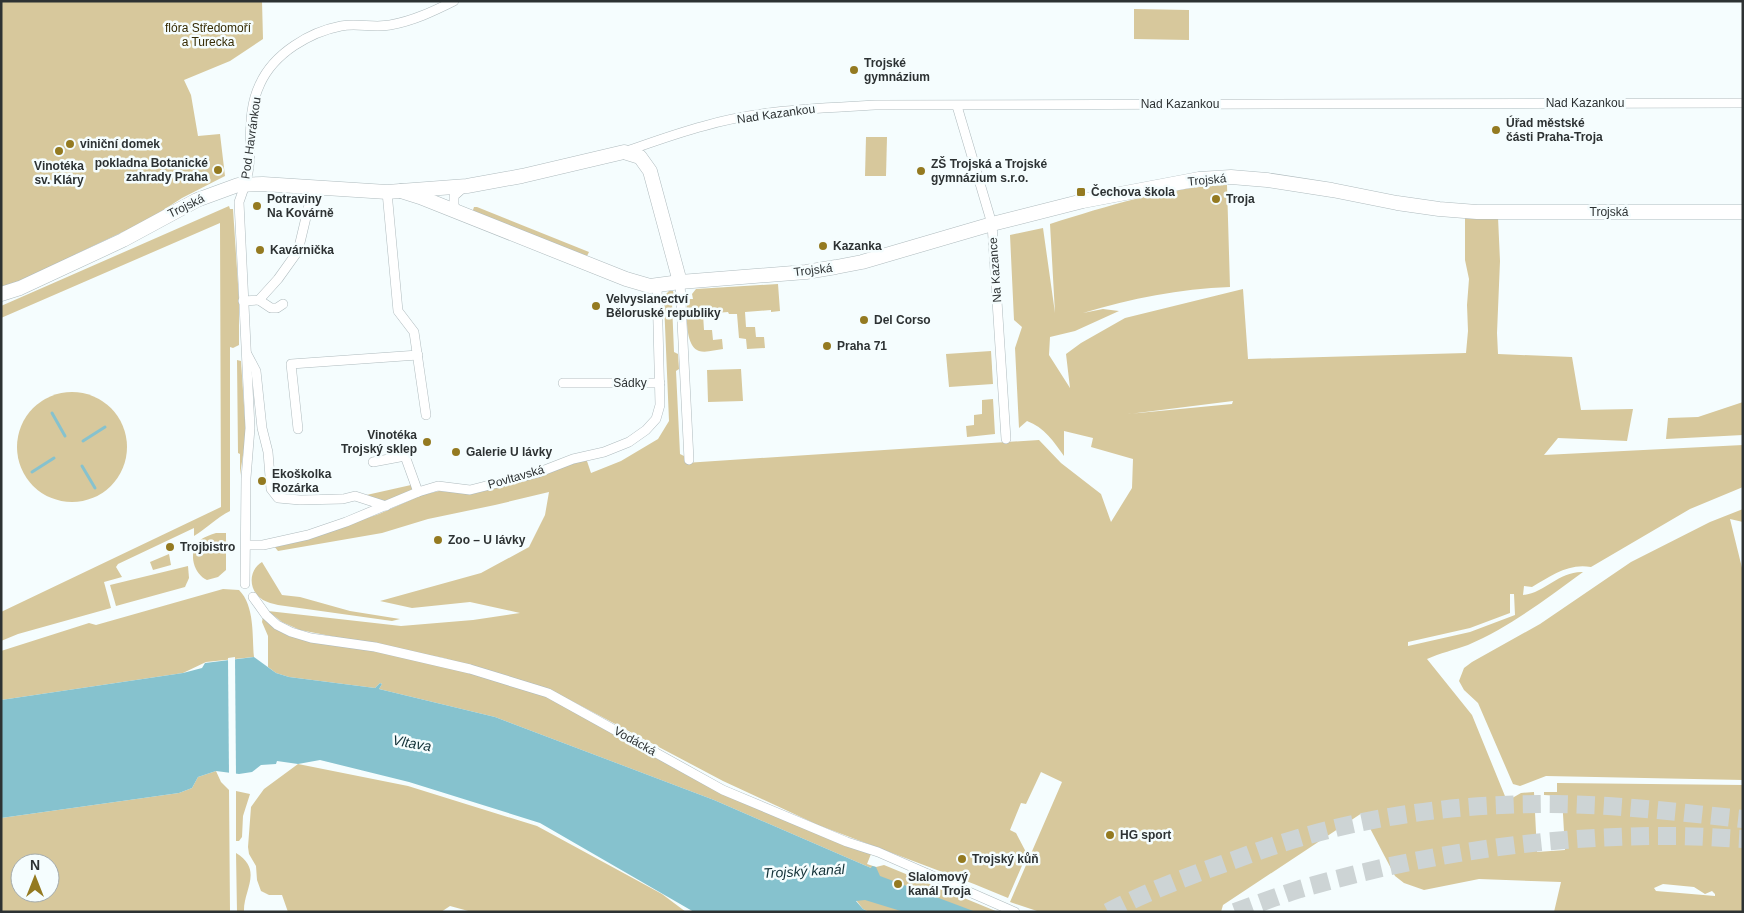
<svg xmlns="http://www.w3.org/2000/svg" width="1744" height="913" viewBox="0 0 1744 913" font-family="Helvetica,sans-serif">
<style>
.green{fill:#d7c89c;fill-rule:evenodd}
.water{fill:#86c2ce}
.pier{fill:#f5fdfe}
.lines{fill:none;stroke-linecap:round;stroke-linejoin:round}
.stream{stroke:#86c2ce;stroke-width:3}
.highway-tunnel{stroke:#cdd4d5;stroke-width:18;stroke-dasharray:18 9;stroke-linecap:butt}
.street-casing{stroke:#afbbbe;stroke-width:10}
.secondary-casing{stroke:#afbbbe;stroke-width:15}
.street{stroke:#fff;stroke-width:9}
.secondary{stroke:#fff;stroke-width:14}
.poi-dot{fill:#947a21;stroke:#f5fdfe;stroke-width:2}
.labels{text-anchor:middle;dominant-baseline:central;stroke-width:5;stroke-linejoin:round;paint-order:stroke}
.park-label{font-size:12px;fill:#362b04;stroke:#f5fdfe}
.poi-label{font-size:12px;font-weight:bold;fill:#2d3233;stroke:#f5fdfe;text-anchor:start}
.street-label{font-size:12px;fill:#2d3233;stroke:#f5fdfe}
.water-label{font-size:14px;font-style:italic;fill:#123036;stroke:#f5fdfe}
</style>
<rect width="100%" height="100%" fill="#f5fdfe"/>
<g class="green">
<polygon points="1,1 262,1 263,39 230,61 184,80 191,95 198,136 220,134 225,176 182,198 148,220 76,254 73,258 33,276 1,287"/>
<polygon points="1134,9 1189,10 1189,40 1134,39"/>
<polygon points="866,137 887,137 886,176 865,176"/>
<path d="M1227 185 1230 287C1179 289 1132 298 1083 313L1103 309 1119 311 1075 331 1050 337 1049 355 1070 388 1066 354 1081 343 1125 318 1243 289 1248 359 1466 353 1468 331 1467 305 1469 279 1465 260V217H1498L1500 261 1497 333 1498 354 1572 357 1581 410 1633 409 1627 441 1558 438 1544 455 1743 445V487L1690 509 1591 567C1568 563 1551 576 1532 587L1524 586 1523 595C1545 593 1559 571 1583 572 1546 599 1510 627 1468 645 1454 650 1440 653 1427 659L1472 715 1507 801 1521 793 1534 792 1537 852 1565 850 1562 796 1544 795V792H1557V783L1743 785V912H1554L1561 882 1479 879 1424 890 1404 883 1395 876 1362 813 1223 905 1221 912H1040L1010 902 1062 782 1041 772 1026 804 1021 803 1010 830 1016 833 1027 854 1008 898 974 884 818 825 723 781 553 691 444 658 300 630 282 622 268 611 401 626 473 620 520 613 470 602 412 608 380 601 481 573 529 547 545 515 549 492 495 505 428 519 382 533 278 551 274 546 332 530 379 514 422 495 439 491 463 492 586 458 591 473 621 461 658 439 669 421 664 302 666 294 669 291H673L675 301 672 303 674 352 678 354 679 369 676 371 680 454 684 456 685 463 1039 440 1061 463 1101 494 1111 522 1132 488 1133 459 1091 447 1093 438 1064 431V456C1054 442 1044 427 1027 421L1019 428 1015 348 1022 327 1014 320 1010 235 1043 228 1055 313 1050 224C1107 206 1167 187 1227 185ZM1233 401 1232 404 1128 414H1129ZM1510 594H1514L1515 615 1470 632 1408 646V642L1470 628 1510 613ZM1663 884 1694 887 1705 894 1712 891 1715 894V896L1656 891 1654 888Z"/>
<path d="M229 206 230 209H233L239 299V345L233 348 230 347V511C216 518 207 528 194 536V528L118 564 116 567 122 577 104 582 111 608 18 634 1 641V612L221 507 220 223 1 318V306Z"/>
<polygon points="474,207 477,207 589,252 586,258 472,213"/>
<path d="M778 284 780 311 771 312V310L745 312 746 327H755L756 337H764L765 348 747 349 746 339 739 338 737 314H729L728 312 703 314 704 330H712L713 340 722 339 723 349C715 350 706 353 699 351 684 346 687 312 687 299H693L692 294 696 289Z"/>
<polygon points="991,351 993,384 949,387 946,354"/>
<polygon points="237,360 241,361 246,435 240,475 240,454 238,453"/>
<polygon points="741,369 743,401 708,402 707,370"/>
<circle cx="72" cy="447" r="55"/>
<polygon points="993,399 995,434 967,437 966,426 974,425 974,415 982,414 982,400"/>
<polygon points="1743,402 1743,435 1666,439 1668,418 1698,417"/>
<polygon points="411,485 413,492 385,502 362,496"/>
<polygon points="1743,509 1743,522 1730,519 1743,572 1743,780 1546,776 1520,786 1513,784 1478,703 1464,690 1459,681 1464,668 1472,662 1540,624 1631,562 1710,522"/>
<path d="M216 533H226V570L218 577 207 580C194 574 188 554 198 542 203 537 210 535 216 533Z"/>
<polygon points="169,554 171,565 153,570 150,562"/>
<path d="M262 562 282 595 300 597 350 611 400 619 392 621 278 605C273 604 267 602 263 600 248 591 248 570 262 562Z"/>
<polygon points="188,566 189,578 185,587 116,606 110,585"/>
<path d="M223 589 239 590C255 606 252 636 254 657L206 662 183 673 1 700V651L89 623 96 625Z"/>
<polygon points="263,616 277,628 375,647 548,693 723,790 871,854 867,864 876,867 884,865 998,912 869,912 863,909 856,900 871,868 714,800 495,717 379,689 382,684 380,683 375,688 289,677 276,673 268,667 268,636 262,622"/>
<polygon points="298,764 408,786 537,826 662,894 686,912 472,912 450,906 441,912 288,912 282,895 269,895 261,891 257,880 256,866 249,854 248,847 251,807 264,789"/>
<path d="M216 771 221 782 229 790 230 912H1V818L179 793 192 788 198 777ZM20 863H50V893H20Z"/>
<polygon points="236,791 250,794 243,816 242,837 239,841 236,841"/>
<path d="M236 853C264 870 243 890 244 912H237Z"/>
</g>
<polygon class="water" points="254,657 276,673 289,677 375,688 380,683 382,684 379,689 495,717 714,800 871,868 872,866 876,867 880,876 976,912 904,912 865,900 856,901 863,909 869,912 694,912 540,823 409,782 320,760 298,764 277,761 276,764 261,765 252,772 239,774 216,771 198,777 192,788 179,793 1,818 1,700 183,673 202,668 205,663"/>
<polygon class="pier" points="235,657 236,776 229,775 228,658"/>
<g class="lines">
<g class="stream">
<polyline points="52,413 65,436"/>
<polyline points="83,441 105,427"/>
<polyline points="82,466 95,488"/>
<polyline points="32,472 54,458"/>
</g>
<g class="highway-tunnel">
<path d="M1108 912C1148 891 1191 875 1234 860 1253 853 1272 846 1292 840 1373 815 1461 804 1546 804 1612 804 1677 812 1743 819"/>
<path d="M1235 912C1257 904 1278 896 1300 889 1421 854 1548 835 1674 836 1697 836 1720 838 1743 839"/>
</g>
<defs>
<g id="street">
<polyline points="957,106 992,224 1006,439"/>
<path d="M624 152C650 143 677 133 704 126 759 110 818 108 875 105L1743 103"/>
<polyline points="387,192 398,311 414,332 426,415"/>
<polyline points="457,212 454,205 454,196 464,187"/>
<polyline points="680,282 689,460"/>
<polyline points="259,300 271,308 277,308 283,304"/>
<polyline points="243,301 259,300 278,279 298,251 313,188"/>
<polyline points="247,354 256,371 262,428 268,452 271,489 278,498 300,500 343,499 355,496 386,506"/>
<polyline points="563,383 660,383"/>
<polyline points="298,429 291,364 418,355"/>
<polyline points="373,462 405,456 418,492"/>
<polyline points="246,545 263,545 308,535 346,522 418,492 438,486 470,490 537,473 573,459 604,452 629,442 646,430 656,419 660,405 657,286"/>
<path d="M245 584 246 478 250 428 239 202C243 191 248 178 249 166 252 137 247 111 260 84 274 53 310 32 341 26 357 23 374 28 390 25 413 21 434 11 454 1"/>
<polyline points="253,597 266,615 277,625 291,632 311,638 375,647 470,669 548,693 723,790 847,842 878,852 1015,912"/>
</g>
<g id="secondary">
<polyline points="401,191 420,197 626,279 650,286 680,282 806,272 836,267 862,262 992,224 1083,201 1199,179 1231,177 1267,180 1332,190 1397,203 1439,209 1477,212 1743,212"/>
<polyline points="1,294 20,288 123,240 197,200 238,185 263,184 387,192 467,186 522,176 624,152 640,157 650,171 680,282"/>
</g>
</defs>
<use href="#street" class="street-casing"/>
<use href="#secondary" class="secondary-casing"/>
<use href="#street" class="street"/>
<use href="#secondary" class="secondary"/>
</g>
<g class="poi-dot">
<circle cx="854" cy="70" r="5"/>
<circle cx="1496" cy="130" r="5"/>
<circle cx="70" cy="144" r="5"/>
<circle cx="59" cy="151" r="5"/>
<circle cx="218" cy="170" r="5"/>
<circle cx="921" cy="171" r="5"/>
<rect x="1076" y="187" width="10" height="10" rx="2.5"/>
<circle cx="1216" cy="199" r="5"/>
<circle cx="257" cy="206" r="5"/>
<circle cx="823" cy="246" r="5"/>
<circle cx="260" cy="250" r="5"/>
<circle cx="596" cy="306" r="5"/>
<circle cx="864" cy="320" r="5"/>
<circle cx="827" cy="346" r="5"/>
<circle cx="427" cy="442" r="5"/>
<circle cx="456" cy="452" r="5"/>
<circle cx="262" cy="481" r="5"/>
<circle cx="438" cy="540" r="5"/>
<circle cx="170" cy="547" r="5"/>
<circle cx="1110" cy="835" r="5"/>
<circle cx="962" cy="859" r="5"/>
<circle cx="898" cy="884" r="5"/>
</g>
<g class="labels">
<g class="park-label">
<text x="208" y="28">flóra Středomoří<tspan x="208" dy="14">a Turecka</tspan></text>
</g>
<g class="poi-label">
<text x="864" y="63">Trojské<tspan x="864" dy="14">gymnázium</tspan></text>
<text x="1506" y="123">Úřad městské<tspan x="1506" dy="14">části Praha-Troja</tspan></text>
<text x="80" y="144">viniční domek</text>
<text x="208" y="163" text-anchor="end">pokladna Botanické<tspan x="208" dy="14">zahrady Praha</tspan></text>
<text x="931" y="164">ZŠ Trojská a Trojské<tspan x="931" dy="14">gymnázium s.r.o.</tspan></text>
<text x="59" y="166" text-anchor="middle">Vinotéka<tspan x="59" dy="14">sv. Kláry</tspan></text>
<text x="1091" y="192">Čechova škola</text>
<text x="267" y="199">Potraviny<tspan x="267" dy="14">Na Kovárně</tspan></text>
<text x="1226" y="199">Troja</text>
<text x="833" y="246">Kazanka</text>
<text x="270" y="250">Kavárnička</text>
<text x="606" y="299">Velvyslanectví<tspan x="606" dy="14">Běloruské republiky</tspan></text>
<text x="874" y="320">Del Corso</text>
<text x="837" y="346">Praha 71</text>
<text x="417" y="435" text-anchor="end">Vinotéka<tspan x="417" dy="14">Trojský sklep</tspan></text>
<text x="466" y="452">Galerie U lávky</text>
<text x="272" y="474">Ekoškolka<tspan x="272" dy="14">Rozárka</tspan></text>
<text x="448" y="540">Zoo – U lávky</text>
<text x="180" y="547">Trojbistro</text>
<text x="1120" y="835">HG sport</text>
<text x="972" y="859">Trojský kůň</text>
<text x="908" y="877">Slalomový<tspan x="908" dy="14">kanál Troja</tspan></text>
</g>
<g class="street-label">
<text x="1585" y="103">Nad Kazankou</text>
<text x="1180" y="104">Nad Kazankou</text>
<text transform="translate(776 114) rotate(-8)">Nad Kazankou</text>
<text transform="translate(251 138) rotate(-82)">Pod Havránkou</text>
<text transform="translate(1207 180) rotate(-5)">Trojská</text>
<text transform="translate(186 206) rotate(-26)">Trojská</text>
<text x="1609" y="212">Trojská</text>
<text transform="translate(813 270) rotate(-7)">Trojská</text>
<text transform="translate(995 270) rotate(-94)">Na Kazance</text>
<text x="630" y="383">Sádky</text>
<text transform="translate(516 477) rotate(-16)">Povltavská</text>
<text transform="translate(635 741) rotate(29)">Vodácká</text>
</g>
<g class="water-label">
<text transform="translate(412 743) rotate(10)">Vltava</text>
<text transform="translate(804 871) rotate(-3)">Trojský kanál</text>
</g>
</g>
<rect width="1744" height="913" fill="none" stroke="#2d3233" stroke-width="5"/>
<g transform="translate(35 878)"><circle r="24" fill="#f5fdfe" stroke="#a5acad"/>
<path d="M0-4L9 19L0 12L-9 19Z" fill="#947a21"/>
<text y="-8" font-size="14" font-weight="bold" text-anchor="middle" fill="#2d3233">N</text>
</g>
</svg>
